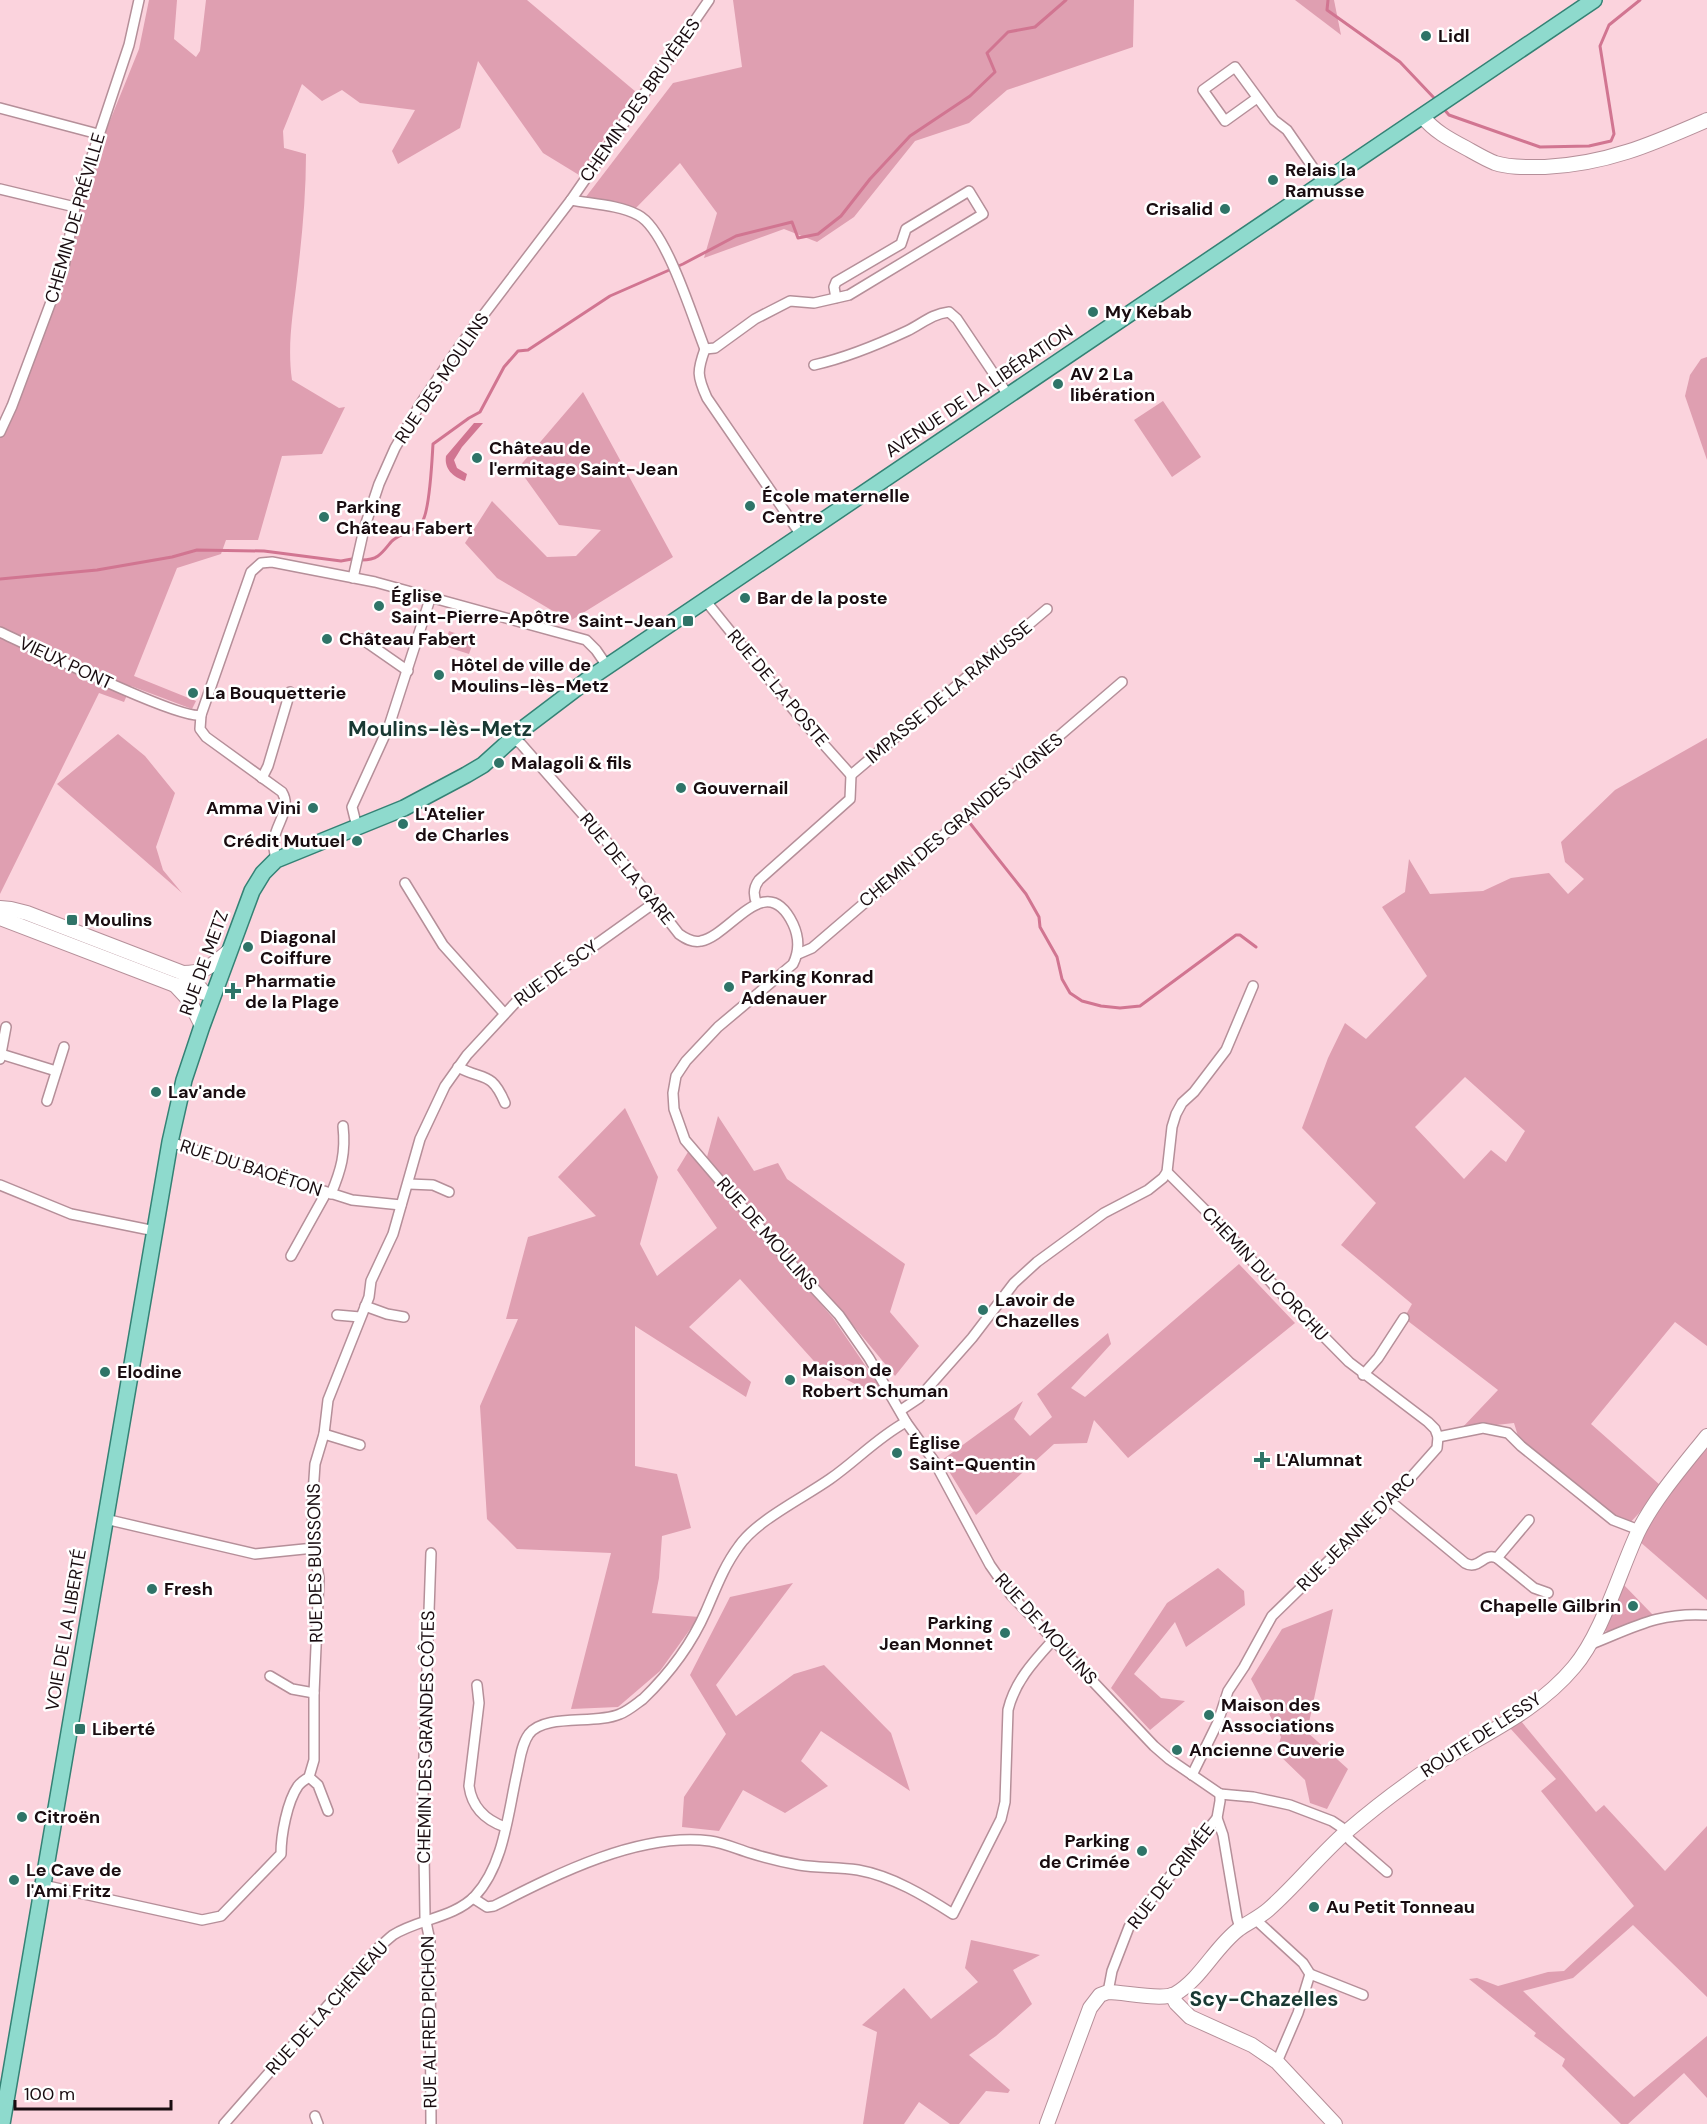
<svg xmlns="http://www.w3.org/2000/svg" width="1707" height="2124" viewBox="0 0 1707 2124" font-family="'DM Sans',sans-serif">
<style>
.green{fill:#df9fb1;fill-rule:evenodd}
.water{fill:#d17591}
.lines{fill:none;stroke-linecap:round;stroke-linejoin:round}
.stream{stroke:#d17591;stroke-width:3}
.street-casing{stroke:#b58f99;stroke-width:12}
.secondary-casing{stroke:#b58f99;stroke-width:16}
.primary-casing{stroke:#348275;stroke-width:18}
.street{stroke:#fff;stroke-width:9}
.secondary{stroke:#fff;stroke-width:14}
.primary{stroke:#8edacd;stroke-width:15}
.poi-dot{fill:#2f7468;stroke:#fff;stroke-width:2}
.labels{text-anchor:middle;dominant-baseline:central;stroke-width:5;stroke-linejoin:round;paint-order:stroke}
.poi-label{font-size:18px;font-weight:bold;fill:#190c10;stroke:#fff;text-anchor:start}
.street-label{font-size:18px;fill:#190c10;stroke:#fff}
.quarter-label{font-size:21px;font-weight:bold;fill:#193933;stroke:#fff}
</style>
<rect width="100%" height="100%" fill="#fbd3dd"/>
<g class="green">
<path d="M149 0H177L174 39 196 57 200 51 206 0H527L636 92 579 175 543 153 478 61 460 128 398 164 392 151 415 110 360 103 342 90 322 101 302 84 283 131 284 148 306 154C306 196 302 237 297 279 293 314 287 345 292 380L339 408 345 407 322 454 282 456 258 540H226L221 554 177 568 134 676 196 701 192 709 131 686 124 702 99 693 0 894V432L64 267 75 207 139 49Z"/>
<polygon points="733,0 1134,0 1133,47 1007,90 969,123 915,141 854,217 817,242 784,229 704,258 717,213 680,163 632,212 582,202 673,83 742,67"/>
<polygon points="1295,0 1334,0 1341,35"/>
<polygon points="1707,357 1707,460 1685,396 1690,375 1701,359"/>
<polygon points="583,392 673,557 570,621 497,578 465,543 492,501 547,557 576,556 601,530 559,525 518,468"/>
<polygon points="1163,401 1201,457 1172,477 1134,420"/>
<polygon points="449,631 474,640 469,654 444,646"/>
<polygon points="118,734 145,756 175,793 156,847 163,870 182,893 57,784"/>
<path d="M1707 738V1346L1675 1322 1591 1424 1660 1485 1642 1510 1627 1526 1521 1446 1514 1423 1461 1429 1498 1390 1404 1318 1412 1304 1341 1245 1376 1203 1302 1128 1328 1058 1345 1023 1366 1039 1427 976 1382 907 1405 892 1409 859 1430 894 1483 891 1511 878 1549 873 1568 894 1584 879 1565 862 1561 842 1615 790ZM1465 1077 1525 1131 1506 1162 1491 1150 1464 1179 1415 1127Z"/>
<polygon points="625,1108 658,1177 640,1244 657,1276 717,1228 677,1170 688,1152 833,1318 882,1390 872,1393 836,1374 831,1380 740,1279 689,1327 751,1382 746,1397 635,1326 635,1466 677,1474 691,1528 662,1536 659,1578 652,1613 699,1617 660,1671 618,1707 571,1709 611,1553 517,1549 487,1519 480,1406 518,1319 506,1319 528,1237 596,1216 558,1177"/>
<polygon points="718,1116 754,1171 778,1163 787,1179 905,1264 890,1312 919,1346 895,1376 843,1313 770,1234 707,1157"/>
<polygon points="1239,1264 1295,1323 1128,1458 1094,1420 1087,1443 1054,1444 976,1515 942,1460 1023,1401 1014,1419 1030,1436 1052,1417 1037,1394 1108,1333 1111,1344 1071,1388 1085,1397"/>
<polygon points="1707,1445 1707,1600 1639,1541 1653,1515"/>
<polygon points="1218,1568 1244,1591 1245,1605 1186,1647 1175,1622 1134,1674 1161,1698 1185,1701 1150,1730 1111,1688 1167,1603"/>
<polygon points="1621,1582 1653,1615 1625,1628 1608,1632 1603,1629"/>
<polygon points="793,1583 716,1685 736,1716 794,1674 824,1665 891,1733 910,1791 821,1731 801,1761 828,1786 785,1813 743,1790 719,1831 682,1827 684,1797 726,1734 690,1675 730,1597"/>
<polygon points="1333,1609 1307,1732 1348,1769 1327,1809 1310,1803 1305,1780 1276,1752 1281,1737 1251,1679 1282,1629"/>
<polygon points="1521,1721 1596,1812 1604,1805 1665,1871 1707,1826 1707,1997 1633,1925 1573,1978 1523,1991 1634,2097 1707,2036 1707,2098 1684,2073 1628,2124 1621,2124 1562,2066 1565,2059 1534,2036 1536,2033 1469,1979 1477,1978 1498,1986 1548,1972 1564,1971 1634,1906 1541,1791 1556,1779 1509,1727"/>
<polygon points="971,1940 1040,1955 1013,1970 1032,2004 996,2036 969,2055 1010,2090 1008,2093 986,2091 959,2124 950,2124 919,2102 904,2124 863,2124 877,2032 862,2025 904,1988 931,2019 978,1982 965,1968"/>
</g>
<path class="water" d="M474 423H483L462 447 454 460 457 468 467 474 465 481C453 477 444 469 446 456Z"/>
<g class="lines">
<g class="stream">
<polyline points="1328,0 1327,10 1400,62 1436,100"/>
<polyline points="1442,107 1449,115 1540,147 1589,146 1611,141 1614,134 1600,46 1609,25 1640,0"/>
<path d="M362 560C378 560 382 553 391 542 399 533 415 532 422 522 430 511 432 459 433 444L469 418 480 412 504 367 518 351 528 350 610 296 683 264 736 236 792 222 798 238 818 234 841 216 870 179 910 136 970 96 995 72 987 53 1008 32 1035 27 1066 0"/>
<polyline points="0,579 97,570 172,557 197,550 264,551 341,561 352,559"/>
<polyline points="969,822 1026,894 1039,917 1040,927 1057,957 1062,979 1070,993 1082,1001 1101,1006 1120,1008 1140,1006 1236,935 1240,935 1256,947"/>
</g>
<defs>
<g id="street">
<polyline points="1257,98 1225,121 1203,90 1235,67 1274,120 1287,130 1323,182"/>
<polyline points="0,108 98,134"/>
<polyline points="0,189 75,207"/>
<path d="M571 200C593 204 619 205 638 215 666 229 693 319 705 349"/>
<polyline points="705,349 715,348 755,319 790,301 814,303 849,295 983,214 969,191 906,229 901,244 836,282 834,287 836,298"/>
<path d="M705 349C697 371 697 376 707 398L801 535"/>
<path d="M814 365C845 358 877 345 907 331 922 324 931 314 949 312L957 319 1008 395"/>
<polyline points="0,432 12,406 64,267 75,207 129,45 139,0"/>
<polyline points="353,578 364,529 379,484 395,448 421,403 459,347 571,200 709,0"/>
<polyline points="705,600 801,719 851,775"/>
<path d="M0 632C28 645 181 721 201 715"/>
<polyline points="362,639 408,671"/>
<path d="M512 738 521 744 607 842 679 934C686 939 693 943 701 941 731 935 766 868 793 924 799 937 800 950 793 964L718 1027 686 1061 676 1076 673 1093 674 1109 685 1140 787 1259 839 1315 869 1358 906 1422 934 1461 990 1565 1011 1595 1154 1746 1169 1759 1220 1794"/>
<polyline points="851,775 1047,609"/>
<polyline points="262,778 268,766 290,692"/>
<polyline points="357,827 352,807 389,726 430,599"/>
<path d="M276 860C275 854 273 847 274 840 276 823 292 809 282 792L206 737 200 729 201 715 251 572 261 563 272 562 375 582 586 640 596 650 607 666"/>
<polyline points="405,883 443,945 504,1013"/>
<path d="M757 904C753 895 753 888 759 880L850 799 851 775"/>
<polyline points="798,954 812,948 1122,682"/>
<polyline points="1,1054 56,1071"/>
<polyline points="0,1059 6,1027"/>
<path d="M458 1067C483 1081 491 1070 505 1103"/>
<polyline points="47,1101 64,1047"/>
<polyline points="170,1142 352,1200 401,1205"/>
<polyline points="1167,1172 1225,1230 1277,1289 1349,1362 1428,1422 1435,1429 1438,1437 1437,1448 1390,1501 1272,1616 1244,1667 1228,1691 1218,1722 1192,1775"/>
<polyline points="409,1184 433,1185 449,1192"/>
<polyline points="0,1185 71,1214 155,1231"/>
<path d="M331 1194C341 1170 346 1153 343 1126"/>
<polyline points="291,1256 326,1193"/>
<polyline points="365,1306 387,1314 404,1317"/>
<polyline points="337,1315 360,1317"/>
<polyline points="1363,1375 1378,1358 1404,1318"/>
<polyline points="901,1410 919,1398 972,1338 1014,1283 1037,1262 1104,1213 1148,1190 1163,1178 1167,1172 1172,1127 1176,1114 1182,1103 1194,1092 1226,1050 1253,986"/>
<polyline points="324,1434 360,1445"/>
<polyline points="1438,1437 1483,1428 1508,1433 1521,1446 1613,1520 1639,1530"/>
<path d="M1390 1501 1465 1563C1479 1571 1483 1552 1497 1558L1534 1588 1548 1593"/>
<polyline points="105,1519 255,1554 314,1548"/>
<polyline points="1497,1558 1529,1520"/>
<path d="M1589 1645C1633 1628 1657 1612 1707 1615"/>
<polyline points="270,1676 292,1689 314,1693"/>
<path d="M477 1685 479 1703 469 1786C472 1807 485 1820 505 1827"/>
<polyline points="1220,1794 1253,1797 1290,1805 1332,1821 1341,1827 1350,1840 1387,1872"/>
<polyline points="328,1811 318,1785 309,1777 314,1760 314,1693 319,1578 314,1548 312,1509 315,1464 324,1434 328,1400 369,1297 371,1281 393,1234 420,1139 445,1086 467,1055 517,1001 654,903"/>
<polyline points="1217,1818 1223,1835 1237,1918 1240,1928"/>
<path d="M43 1885 202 1920 221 1916 281 1854C281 1835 287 1802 298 1786 301 1782 305 1780 309 1777"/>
<path d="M473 1898 487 1907 494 1906C557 1874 639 1832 710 1841 724 1843 737 1849 750 1853 766 1858 782 1862 799 1865 818 1868 838 1867 858 1870 892 1876 925 1896 953 1914L1001 1819 1005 1802 1008 1710C1015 1681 1034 1661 1053 1640"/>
<polyline points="1255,1919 1303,1963 1310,1974 1298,2013 1277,2062"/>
<polyline points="1310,1974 1363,1995"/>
<polyline points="1108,1992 1112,1971 1129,1927 1217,1818 1220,1801 1220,1794"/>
<polyline points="315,2116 318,2124"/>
<path d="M224 2124 379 1947C384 1943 388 1939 393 1935 418 1919 454 1918 475 1896 504 1865 508 1813 517 1773 520 1760 521 1745 529 1734 545 1713 595 1725 620 1714 628 1711 636 1704 643 1699 669 1674 692 1643 706 1611 716 1588 724 1566 739 1546 757 1520 803 1498 830 1479 856 1461 878 1437 906 1422"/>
<polyline points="431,2124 430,1941 425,1917 423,1786 431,1553"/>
</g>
<g id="secondary">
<path d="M1422 116C1434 131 1449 139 1466 148 1475 153 1485 159 1495 163 1510 168 1529 167 1545 167 1607 164 1652 144 1707 120"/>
<polyline points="0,908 11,909 27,913 183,973 201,989"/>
<polyline points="0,918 175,985 213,995"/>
<path d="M183 973C206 973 212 965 229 951"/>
<polyline points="175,985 189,1000 202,1026"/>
<polyline points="1172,1995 1176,2003 1190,2017 1252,2045 1277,2062 1335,2124"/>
<path d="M1047 2124 1090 2008 1100 1995 1108 1992C1124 1992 1162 2001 1175 1994 1201 1979 1215 1947 1239 1929 1249 1922 1260 1917 1269 1909 1296 1885 1319 1856 1346 1832 1366 1815 1386 1799 1407 1784 1461 1742 1529 1721 1574 1667 1602 1634 1619 1573 1638 1532 1655 1498 1683 1466 1707 1436"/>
</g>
<polyline id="primary" points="2,2124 170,1142 184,1080 202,1026 252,891 263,873 276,860 404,808 466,775 483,765 524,728 590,678 1594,0"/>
</defs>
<use href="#street" class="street-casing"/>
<use href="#secondary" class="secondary-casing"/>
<use href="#primary" class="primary-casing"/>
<use href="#street" class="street"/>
<use href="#secondary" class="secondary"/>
<use href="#primary" class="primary"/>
</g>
<g class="poi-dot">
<circle cx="1426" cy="36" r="6"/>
<circle cx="1273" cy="180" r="6"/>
<circle cx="1225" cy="209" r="6"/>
<circle cx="1093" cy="312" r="6"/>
<circle cx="1058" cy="384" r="6"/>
<circle cx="477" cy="458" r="6"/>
<circle cx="750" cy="506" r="6"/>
<circle cx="324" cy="517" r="6"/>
<circle cx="745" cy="598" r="6"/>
<circle cx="379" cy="606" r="6"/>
<rect x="682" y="615" width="12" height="12" rx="3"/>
<circle cx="327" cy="639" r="6"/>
<circle cx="439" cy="675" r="6"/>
<circle cx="193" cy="693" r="6"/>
<circle cx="499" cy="763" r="6"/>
<circle cx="681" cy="788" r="6"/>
<circle cx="313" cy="808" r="6"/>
<circle cx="403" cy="824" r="6"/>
<circle cx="357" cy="841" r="6"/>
<rect x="66" y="914" width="12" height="12" rx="3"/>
<circle cx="248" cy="947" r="6"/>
<circle cx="729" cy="987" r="6"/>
<path d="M230 982h6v6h6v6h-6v6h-6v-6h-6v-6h6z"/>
<circle cx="156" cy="1092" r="6"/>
<circle cx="983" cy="1310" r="6"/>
<circle cx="105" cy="1372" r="6"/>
<circle cx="790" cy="1380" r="6"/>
<circle cx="897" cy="1453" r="6"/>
<path d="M1259 1451h6v6h6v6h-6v6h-6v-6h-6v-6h6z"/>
<circle cx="152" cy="1589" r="6"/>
<circle cx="1633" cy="1606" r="6"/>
<circle cx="1005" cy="1633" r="6"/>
<circle cx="1209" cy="1715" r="6"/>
<rect x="74" y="1723" width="12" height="12" rx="3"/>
<circle cx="1177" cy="1750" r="6"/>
<circle cx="22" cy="1817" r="6"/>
<circle cx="1142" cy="1851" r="6"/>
<circle cx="14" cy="1880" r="6"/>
<circle cx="1314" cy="1907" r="6"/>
</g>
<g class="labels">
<g class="poi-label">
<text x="1438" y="36">Lidl</text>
<text x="1285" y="170">Relais la<tspan x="1285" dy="21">Ramusse</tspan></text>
<text x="1213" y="209" text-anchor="end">Crisalid</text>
<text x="1105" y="312">My Kebab</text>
<text x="1070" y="374">AV 2 La<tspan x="1070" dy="21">libération</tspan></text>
<text x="489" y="448">Château de<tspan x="489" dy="21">l'ermitage Saint-Jean</tspan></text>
<text x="762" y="496">École maternelle<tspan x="762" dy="21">Centre</tspan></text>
<text x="336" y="507">Parking<tspan x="336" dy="21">Château Fabert</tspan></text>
<text x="391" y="596">Église<tspan x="391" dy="21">Saint-Pierre-Apôtre</tspan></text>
<text x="757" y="598">Bar de la poste</text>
<text x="676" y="621" text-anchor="end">Saint-Jean</text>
<text x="339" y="639">Château Fabert</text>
<text x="451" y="665">Hôtel de ville de<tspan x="451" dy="21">Moulins-lès-Metz</tspan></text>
<text x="205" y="693">La Bouquetterie</text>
<text x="511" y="763">Malagoli &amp; fils</text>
<text x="693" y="788">Gouvernail</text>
<text x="301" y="808" text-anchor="end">Amma Vini</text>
<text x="415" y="814">L'Atelier<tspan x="415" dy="21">de Charles</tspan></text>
<text x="345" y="841" text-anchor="end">Crédit Mutuel</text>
<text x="84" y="920">Moulins</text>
<text x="260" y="937">Diagonal<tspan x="260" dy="21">Coiffure</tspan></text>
<text x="741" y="977">Parking Konrad<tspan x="741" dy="21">Adenauer</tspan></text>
<text x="245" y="981">Pharmatie<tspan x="245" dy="21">de la Plage</tspan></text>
<text x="168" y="1092">Lav'ande</text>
<text x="995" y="1300">Lavoir de<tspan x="995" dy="21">Chazelles</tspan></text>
<text x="802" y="1370">Maison de<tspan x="802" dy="21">Robert Schuman</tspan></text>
<text x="117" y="1372">Elodine</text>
<text x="909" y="1443">Église<tspan x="909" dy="21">Saint-Quentin</tspan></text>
<text x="1276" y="1460">L'Alumnat</text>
<text x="164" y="1589">Fresh</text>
<text x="1621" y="1606" text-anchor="end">Chapelle Gilbrin</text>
<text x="993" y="1623" text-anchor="end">Parking<tspan x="993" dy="21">Jean Monnet</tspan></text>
<text x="1221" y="1705">Maison des<tspan x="1221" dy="21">Associations</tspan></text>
<text x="92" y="1729">Liberté</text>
<text x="1189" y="1750">Ancienne Cuverie</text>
<text x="34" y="1817">Citroën</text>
<text x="1130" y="1841" text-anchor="end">Parking<tspan x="1130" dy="21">de Crimée</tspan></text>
<text x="26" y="1870">Le Cave de<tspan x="26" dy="21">l'Ami Fritz</tspan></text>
<text x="1326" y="1907">Au Petit Tonneau</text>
</g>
<g class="street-label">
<text transform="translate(640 100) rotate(-55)">CHEMIN DES BRUYÈRES</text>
<text transform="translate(75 218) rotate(-74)">CHEMIN DE PRÉVILLE</text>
<text transform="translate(442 378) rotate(-56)">RUE DES MOULINS</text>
<text transform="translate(979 391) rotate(-34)">AVENUE DE LA LIBÉRATION</text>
<text transform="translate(66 663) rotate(25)">VIEUX PONT</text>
<text transform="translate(778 688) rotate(50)">RUE DE LA POSTE</text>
<text transform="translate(949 692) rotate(-40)">IMPASSE DE LA RAMUSSE</text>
<text transform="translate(961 820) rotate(-40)">CHEMIN DES GRANDES VIGNES</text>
<text transform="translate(627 869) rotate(51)">RUE DE LA GARE</text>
<text transform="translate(204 963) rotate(-70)">RUE DE METZ</text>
<text transform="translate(556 973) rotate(-36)">RUE DE SCY</text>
<text transform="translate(251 1168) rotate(18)">RUE DU BAOËTON</text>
<text transform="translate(767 1234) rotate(49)">RUE DE MOULINS</text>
<text transform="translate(1265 1274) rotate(47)">CHEMIN DU CORCHU</text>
<text transform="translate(1356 1532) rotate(-45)">RUE JEANNE D'ARC</text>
<text transform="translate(315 1563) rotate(-91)">RUE DES BUISSONS</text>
<text transform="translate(1046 1629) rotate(48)">RUE DE MOULINS</text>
<text transform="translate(66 1630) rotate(-80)">VOIE DE LA LIBERTÉ</text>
<text transform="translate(1481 1735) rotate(-33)">ROUTE DE LESSY</text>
<text transform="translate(426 1737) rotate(-89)">CHEMIN DES GRANDES CÔTES</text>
<text transform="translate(1171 1876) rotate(-52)">RUE DE CRIMÉE</text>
<text transform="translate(327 2008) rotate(-48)">RUE DE LA CHENEAU</text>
<text transform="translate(429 2022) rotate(-91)">RUE ALFRED PICHON</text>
</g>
<g class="quarter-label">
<text x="440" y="729">Moulins-lès-Metz</text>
<text x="1264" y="1999">Scy-Chazelles</text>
</g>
</g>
<path d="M15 2100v9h156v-9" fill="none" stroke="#190c10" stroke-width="3"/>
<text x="24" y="2100" font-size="18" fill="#190c10" stroke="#ffffff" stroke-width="4.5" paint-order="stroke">100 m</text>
</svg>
